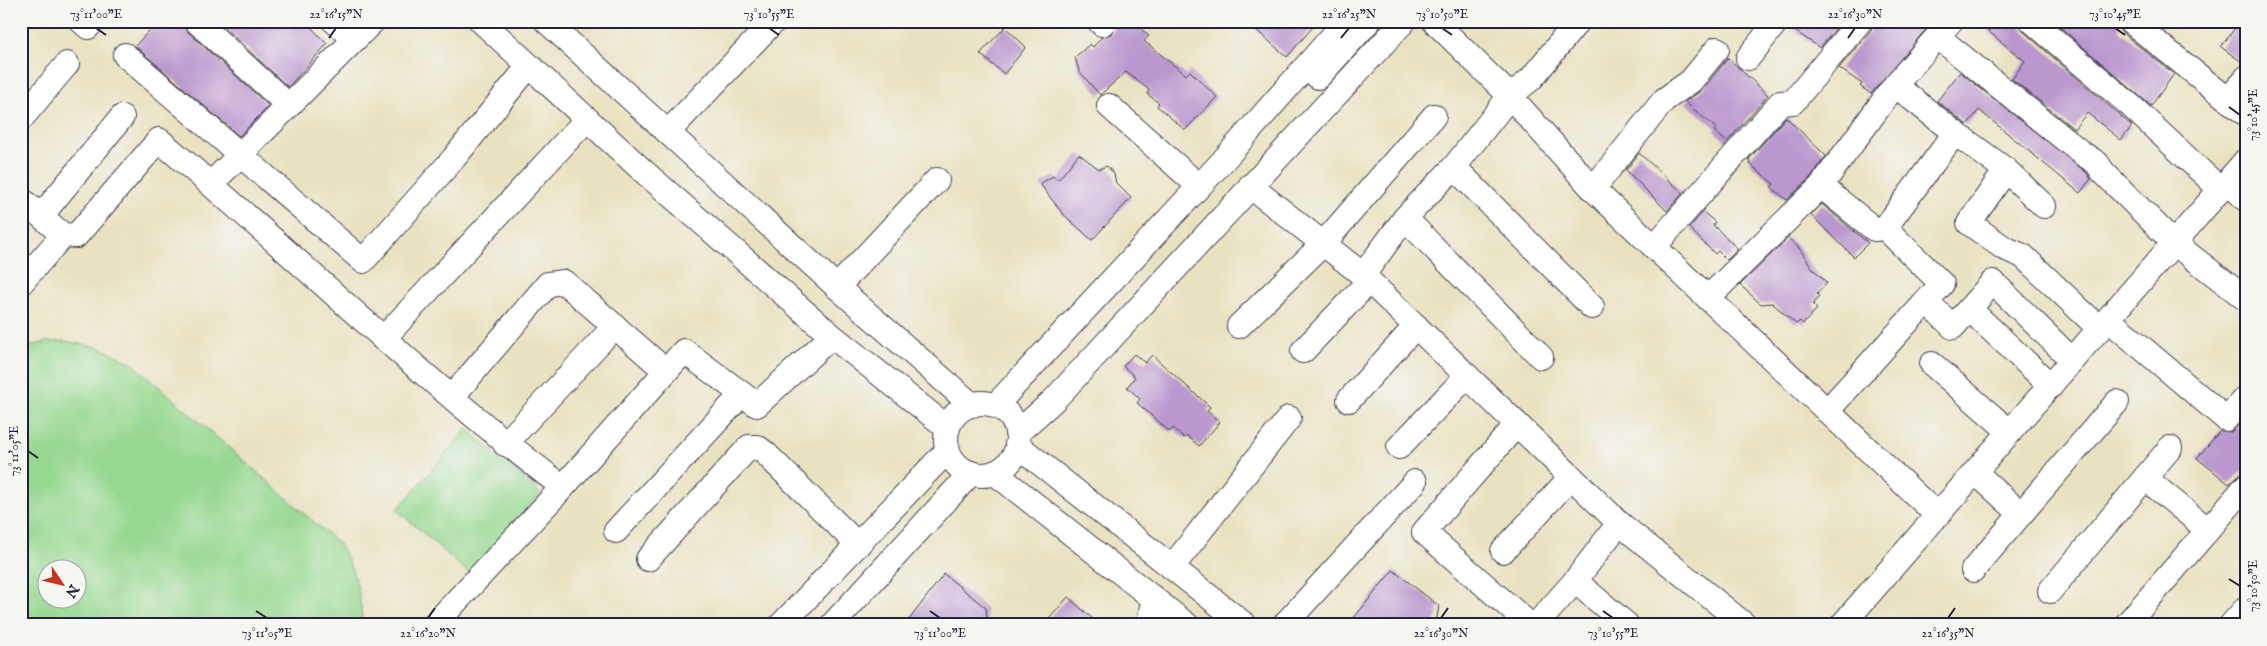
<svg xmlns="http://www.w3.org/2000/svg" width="2267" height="646" viewBox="0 0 2267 646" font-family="'IM FELL English',serif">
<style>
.green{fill:#96d890;stroke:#5c7d66;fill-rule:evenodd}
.building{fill:#ba97ce}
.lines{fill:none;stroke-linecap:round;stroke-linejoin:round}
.minor-casing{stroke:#403f4f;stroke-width:26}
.minor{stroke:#fff;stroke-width:24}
.ticks{fill:none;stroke:#22223b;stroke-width:2}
.neatline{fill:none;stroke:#22223b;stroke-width:2}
.ticks-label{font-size:12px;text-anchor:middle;fill:#22223b}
</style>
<rect width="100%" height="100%" fill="#f6f6f2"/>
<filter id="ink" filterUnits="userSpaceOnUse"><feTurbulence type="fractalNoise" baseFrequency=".02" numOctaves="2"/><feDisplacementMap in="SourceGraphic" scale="10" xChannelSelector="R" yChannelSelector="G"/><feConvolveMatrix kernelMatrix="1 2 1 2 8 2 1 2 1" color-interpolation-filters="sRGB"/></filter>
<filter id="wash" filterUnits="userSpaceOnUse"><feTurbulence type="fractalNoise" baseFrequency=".0096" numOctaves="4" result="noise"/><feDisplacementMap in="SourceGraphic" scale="20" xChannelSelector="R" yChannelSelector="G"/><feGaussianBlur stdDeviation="1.12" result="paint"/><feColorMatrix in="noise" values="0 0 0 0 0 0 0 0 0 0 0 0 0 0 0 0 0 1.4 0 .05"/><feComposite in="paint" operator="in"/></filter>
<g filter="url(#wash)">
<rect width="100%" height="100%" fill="#e9e2c1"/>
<g class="green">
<path d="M63 341 99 347 132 363 338 543C354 568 362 595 362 625H43L21 606V348L46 342ZM48 568H78V598H48Z"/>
<polygon points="467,429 541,494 470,574 397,510"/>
</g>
<g id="blocks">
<g class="building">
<polygon points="158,21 183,21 187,31 269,106 239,136 135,46"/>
<polygon points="217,21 305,21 327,44 288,87"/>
<polygon points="1116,21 1132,21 1149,36 1144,41 1186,75 1190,71 1217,97 1185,130 1157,106 1159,103 1147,94 1149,90 1126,72 1100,95 1079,71 1075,57 1090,44 1093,47 1102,37 1111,34"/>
<polygon points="1246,21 1318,21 1287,57"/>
<polygon points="1790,21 1842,21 1820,48 1789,27"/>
<polygon points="1873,21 1933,21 1871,94 1860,86 1862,84 1839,68 1871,30"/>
<polygon points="1996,21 2019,21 2023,31 2132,126 2121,140 2087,113 2074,129 2012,79 2025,61 1988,31"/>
<polygon points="2053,21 2117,21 2121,32 2174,74 2151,106"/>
<polygon points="2240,21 2246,21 2246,65 2221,47"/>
<polygon points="1005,27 1026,47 1004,74 980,54"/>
<polygon points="1728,58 1768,95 1727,142 1714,131 1716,128 1685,102 1702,90"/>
<polygon points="1960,72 2087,173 2091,179 2080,193 1979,110 1967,125 1937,101"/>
<polygon points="1786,117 1826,156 1811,177 1787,200 1771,187 1774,184 1750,164 1749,159"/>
<polygon points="1639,153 1683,193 1667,211 1626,170"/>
<polygon points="1079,154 1099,169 1107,166 1114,174 1116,183 1131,198 1092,240 1063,214 1040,184 1053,176 1058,180"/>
<polygon points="1822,204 1868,243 1854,257 1811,215"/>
<polygon points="1703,212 1715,222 1713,225 1738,249 1727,260 1718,251 1715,254 1689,228"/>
<polygon points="1788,238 1799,248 1813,269 1827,283 1817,294 1819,296 1813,305 1817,309 1803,324 1800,321 1796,324 1772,303 1761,304 1740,285"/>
<polygon points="1134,354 1145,363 1152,355 1210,407 1207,411 1220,422 1199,446 1187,436 1184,438 1173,428 1170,432 1137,403 1140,399 1127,387 1135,377 1123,366"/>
<polygon points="2246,418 2246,468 2229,484 2197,458 2220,431 2231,432"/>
<polygon points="1393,570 1439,606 1437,617 1431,625 1348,625"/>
<polygon points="944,574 986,608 988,625 905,625"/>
<polygon points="1068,597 1100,625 1044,625"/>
</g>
</g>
</g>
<g filter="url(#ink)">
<use href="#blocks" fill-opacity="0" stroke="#403f4f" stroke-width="1"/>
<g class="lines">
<defs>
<g id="minor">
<polyline points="81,21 88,27 92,21"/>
<polyline points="196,21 288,105"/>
<polyline points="334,21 355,39"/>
<polyline points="481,21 642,170 832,336 948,428"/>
<polyline points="546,21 837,287 972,405"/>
<polyline points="1099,21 1102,24"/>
<polyline points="1434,21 1510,96 1593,189 1938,516"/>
<polyline points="2032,21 2131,106 2220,189"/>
<polyline points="2130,21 2246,114"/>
<polyline points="1938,37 2083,154 2097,163 2103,172 2174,243 2246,299"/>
<polyline points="125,55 363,261 454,158 529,66"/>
<polyline points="1748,58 1777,21"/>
<polyline points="1318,77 1369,21"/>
<polyline points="1895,85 1955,133 2006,170 2044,206"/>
<polyline points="2229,99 2246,78"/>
<polyline points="1109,106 1199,186"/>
<polyline points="21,119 67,64"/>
<polyline points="668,132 774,21"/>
<polyline points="1454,167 1592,307"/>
<polyline points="2006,170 1969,223 2004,248 2023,256 2100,329"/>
<polyline points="2226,183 2246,199"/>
<polyline points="211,184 373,21"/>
<polyline points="1250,186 1363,275 1619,523 1745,625"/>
<polyline points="1821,186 1874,229 1885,228 1942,284 1827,411"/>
<polyline points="1593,189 1664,100 1691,81 1717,49"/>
<polyline points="21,199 63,235 21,283"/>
<polyline points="41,216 122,117"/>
<polyline points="1405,218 1541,357"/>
<polyline points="1885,228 1955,133"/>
<path d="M63 235 76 236 159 140C295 254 421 380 563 487"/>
<polyline points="1654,247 1780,103 1793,102 1860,21"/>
<polyline points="1363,275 1405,218 1454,167 1510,96 1531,79 1578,21"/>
<polyline points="837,287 937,180"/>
<polyline points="1708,298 1821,186 1895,85 1951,21"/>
<polyline points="1927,302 1953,327 1993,282 2072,360"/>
<polyline points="1979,318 2051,386"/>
<polyline points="2108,319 2226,419 2246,397"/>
<polyline points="1239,326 1323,244 1434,116"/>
<polyline points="383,339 587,119"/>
<polyline points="1303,351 1369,281"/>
<polyline points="1932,364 2010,432"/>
<polyline points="452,397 548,284 564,282 666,371"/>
<polyline points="1349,400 1416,326"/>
<circle cx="982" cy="439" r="36"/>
<polyline points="995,406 1221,163 1346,21"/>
<polyline points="1517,424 1424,532 1530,625"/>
<polyline points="1017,433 1054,400 1404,21"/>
<polyline points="505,444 615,326"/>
<polyline points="1017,445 1245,625"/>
<polyline points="1399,447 1467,376"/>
<polyline points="1975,472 2021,514"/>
<polyline points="995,473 1187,625"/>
<polyline points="2145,478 2208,530"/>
<polyline points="616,531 742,394"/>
<polyline points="1503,551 1571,477"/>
<polyline points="648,559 749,447 757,447 765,453 858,545"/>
<polyline points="1172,567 1289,418"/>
<polyline points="1973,570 2117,402"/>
<polyline points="1575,581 1627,625"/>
<polyline points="2050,591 2170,448"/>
<polyline points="434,625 563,487 684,351 757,405 832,336"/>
<polyline points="781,625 948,450"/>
<polyline points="832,625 971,473"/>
<polyline points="1148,625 1154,598"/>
<polyline points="1284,625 1415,482"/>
<polyline points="1536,625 1575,581 1619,523"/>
<polyline points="1842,625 2246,160"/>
<polyline points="2126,625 2246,486"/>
<polyline points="2231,625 2246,608"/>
</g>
</defs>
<use href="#minor" class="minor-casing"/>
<use href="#minor" class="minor"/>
</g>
</g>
<path class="ticks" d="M96 28 106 35M769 28 779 35M1442 28 1452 35M2115 28 2125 35M329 38 336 28M1341 38 1349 28M1848 38 1855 28M2229 107 2240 115M28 451 38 458M2229 579 2240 586M256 611 267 618M930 611 940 618M1603 611 1613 618M428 618 435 608M1441 618 1448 608M1948 618 1955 608"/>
<rect width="2267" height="646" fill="none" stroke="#f6f6f2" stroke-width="55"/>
<g transform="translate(62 584) rotate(125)"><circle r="24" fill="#f6f6f2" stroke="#a1a1a9"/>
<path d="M0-4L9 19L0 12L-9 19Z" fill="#c8321e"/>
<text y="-8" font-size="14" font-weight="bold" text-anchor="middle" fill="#22223b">N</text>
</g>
<rect x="28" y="28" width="2212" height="590" class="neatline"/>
<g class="ticks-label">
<text x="96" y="18">73°11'00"E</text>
<text x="336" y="18">22°16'15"N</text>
<text x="769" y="18">73°10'55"E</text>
<text x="1349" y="18">22°16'25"N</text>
<text x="1442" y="18">73°10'50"E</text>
<text x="1855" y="18">22°16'30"N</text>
<text x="2115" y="18">73°10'45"E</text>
<text transform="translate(2253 115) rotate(-90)" y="4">73°10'45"E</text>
<text transform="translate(14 451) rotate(-90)" y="4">73°11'05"E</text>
<text transform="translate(2253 586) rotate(-90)" y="4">73°10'50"E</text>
<text x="267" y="637">73°11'05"E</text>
<text x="428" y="637">22°16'20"N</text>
<text x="940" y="637">73°11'00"E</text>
<text x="1441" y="637">22°16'30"N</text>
<text x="1613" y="637">73°10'55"E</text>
<text x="1948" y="637">22°16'35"N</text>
</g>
</svg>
